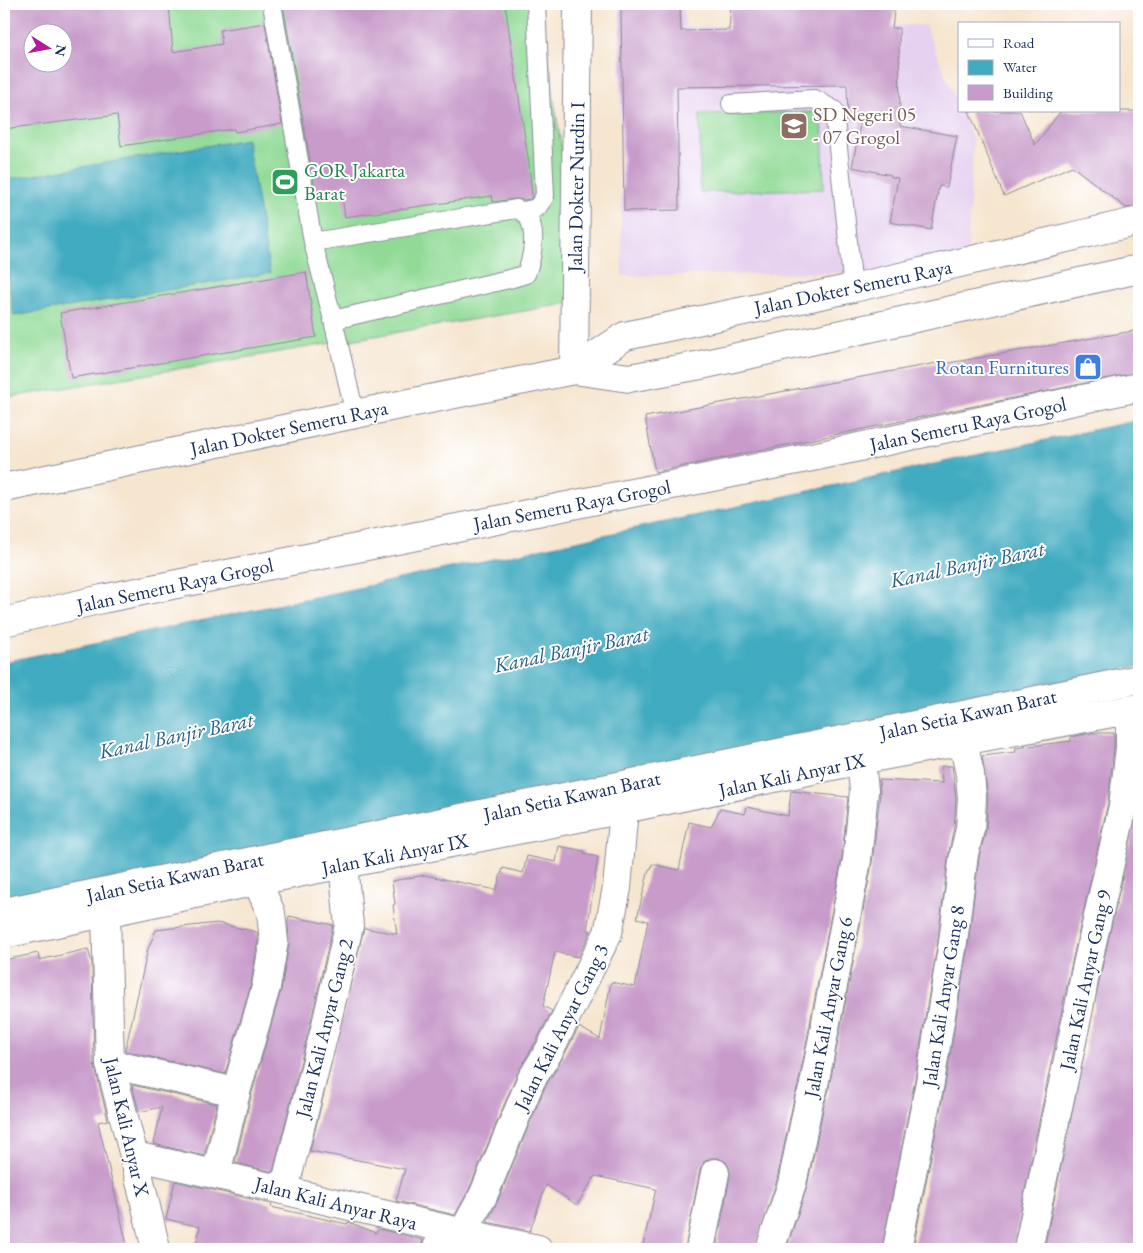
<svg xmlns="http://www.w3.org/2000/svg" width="1143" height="1253" viewBox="0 0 1143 1253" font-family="'EB Garamond',serif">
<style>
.built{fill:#e6d2f0}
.grass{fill:#91da96;stroke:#56847a;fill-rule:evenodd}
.water{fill:#40aac0;stroke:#2e6c8f}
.building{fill:#c89bca;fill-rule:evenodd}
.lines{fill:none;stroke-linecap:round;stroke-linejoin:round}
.service-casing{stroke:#888a97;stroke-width:20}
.minor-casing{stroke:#888a97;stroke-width:30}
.tertiary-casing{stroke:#888a97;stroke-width:30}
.secondary-casing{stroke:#888a97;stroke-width:30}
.service{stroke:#fff;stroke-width:18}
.minor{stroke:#fff;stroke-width:28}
.tertiary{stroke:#fff;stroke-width:28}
.secondary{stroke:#fff;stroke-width:28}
.labels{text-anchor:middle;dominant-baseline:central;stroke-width:4;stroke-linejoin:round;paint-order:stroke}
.education-label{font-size:20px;fill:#785e54;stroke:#fff;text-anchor:start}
.leisure-label{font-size:20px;fill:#27864d;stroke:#fff;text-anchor:start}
.street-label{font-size:20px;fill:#1b2f5e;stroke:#fff}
.shop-label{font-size:20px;fill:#366cbe;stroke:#fff;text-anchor:end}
.water-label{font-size:21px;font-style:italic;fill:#2a6085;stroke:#fff}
</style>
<rect width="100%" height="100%" fill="#fff"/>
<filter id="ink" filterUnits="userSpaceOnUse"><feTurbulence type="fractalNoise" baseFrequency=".02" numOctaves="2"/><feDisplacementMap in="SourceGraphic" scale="10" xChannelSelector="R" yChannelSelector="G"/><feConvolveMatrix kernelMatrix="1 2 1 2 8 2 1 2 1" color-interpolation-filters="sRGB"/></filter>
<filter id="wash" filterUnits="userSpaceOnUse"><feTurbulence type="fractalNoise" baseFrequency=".0096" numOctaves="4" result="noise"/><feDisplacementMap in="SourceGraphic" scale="20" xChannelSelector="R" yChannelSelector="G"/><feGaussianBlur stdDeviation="1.12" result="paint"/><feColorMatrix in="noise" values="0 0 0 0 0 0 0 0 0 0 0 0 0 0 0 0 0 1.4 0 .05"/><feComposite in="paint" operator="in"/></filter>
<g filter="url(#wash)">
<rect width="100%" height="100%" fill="#f6e6d0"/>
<polygon class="built" points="684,4 685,27 925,25 959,107 959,111 961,111 973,141 967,271 622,276 619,6"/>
<g class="grass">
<path d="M4 4H540L584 301 4 398ZM32 32H62V62H32Z"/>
<polygon points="822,112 824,189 700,192 700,114"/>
</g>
<g class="water">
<polygon points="247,139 270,273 14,316 4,254 4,180"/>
<polygon points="1139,420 1139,666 4,908 4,662 367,586"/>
</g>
<g id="blocks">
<g class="building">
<path d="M4 4H169L173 52 222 44 220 30 265 23 282 124 235 132 234 129 121 146 117 115 4 129ZM32 32H62V62H32Z"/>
<polygon points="283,4 505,4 529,165 532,196 531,199 523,200 515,199 493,202 492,196 345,217 341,191 316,195"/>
<polygon points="731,4 895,4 892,28 899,28 900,126 957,136 947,187 939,186 931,230 890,222 898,178 891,177 891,175 852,167 861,120 848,120 847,85 677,87 679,210 624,211 621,9 680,8 681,31 729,30"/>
<polygon points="969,111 1020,111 1035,145 1061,111 1139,111 1139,206 1126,208 1072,166 1004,196"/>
<polygon points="306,272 316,337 71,378 60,313"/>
<polygon points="1139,330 1139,372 655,472 645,417 937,363 937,365"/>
<polygon points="1091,733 1114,733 1114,747 1108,803 1070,971 1013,1249 913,1249 945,1085 968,944 979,857 986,830 988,797 982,756 1016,752 1015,748 1071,741 1071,737"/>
<polygon points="941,766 952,766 956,798 954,827 949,852 938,940 915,1079 882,1249 786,1249 807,1187 824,1105 828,1093 872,863 880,793 879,780 942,783"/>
<polygon points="791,791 848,797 842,858 798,1086 794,1098 777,1180 755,1249 716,1249 730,1176 730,1168 726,1162 718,1158 710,1158 704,1162 700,1170 685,1249 642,1249 656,1189 595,1176 577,1205 546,1185 530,1231 487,1222 497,1202 545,1087 562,1059 579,1027 600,1039 611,982 635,987 648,921 637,918 649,869 651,869 652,864 679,870 689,822 711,827 720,809 745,814 747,807 788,816"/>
<polygon points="1139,802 1139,1249 1044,1249 1100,977"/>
<polygon points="559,846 584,851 584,854 598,857 587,930 591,931 578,957 555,952 543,1006 552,1011 535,1043 517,1074 469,1189 455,1215 396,1201 405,1169 310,1151 364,928 397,934 393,905 395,904 392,881 425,875 496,890 503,868 523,873 527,856 556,862"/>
<polygon points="289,916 333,925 310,1025 273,1172 235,1163 251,1096 281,990 289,944 288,922"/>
<polygon points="217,923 257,932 258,940 251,984 225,1074 125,1051 148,949 156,930"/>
<polygon points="88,949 92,963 94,1064 108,1120 98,1122 128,1249 4,1249 4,960 38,953 39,960"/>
<polygon points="132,1085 217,1104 204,1156 154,1144 162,1107 139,1112"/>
<polygon points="175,1181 272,1204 271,1207 347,1224 348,1222 351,1223 376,1233 379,1229 423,1240 421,1249 195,1249 200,1227 166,1219"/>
</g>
</g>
</g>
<g filter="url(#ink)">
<use href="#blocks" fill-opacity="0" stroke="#888a97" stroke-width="1"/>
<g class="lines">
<defs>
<g id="service">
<path d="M272 4 313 242 517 209C541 218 533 256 526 274L513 278 333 320 313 242"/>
<polyline points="731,104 814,99 834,110 853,288"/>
<polyline points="523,211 537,208 545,196 536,4"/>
<polyline points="333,320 355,414"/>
</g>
<g id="minor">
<polyline points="574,370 578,4"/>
<polyline points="4,622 102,599 817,456 1139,387"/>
<polyline points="106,914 110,1064 134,1156 156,1249"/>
<polyline points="4,934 257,881 624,809 861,760 1139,708"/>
<polyline points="110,1064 236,1092"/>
<polyline points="216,1174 236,1092 266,987 274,941 271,913 257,881"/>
<polyline points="284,1190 325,1029 349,926 343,864"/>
<polyline points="462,1234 483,1196 531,1080 549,1051 608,933 617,888 624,809"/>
<polyline points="436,1249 449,1231"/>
<polyline points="700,1249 715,1173"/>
<polyline points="770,1249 792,1184 809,1101 813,1090 857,860 864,791 861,760"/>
<polyline points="897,1249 930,1082 953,942 964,854 970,829 972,798 970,774 963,742"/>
<polyline points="1028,1249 1079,1008 1085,974 1123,806 1130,748 1130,728 1127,710"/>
</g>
<g id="tertiary">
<polyline points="574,370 625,336 853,288 1139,221"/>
<polyline points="4,488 355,414 574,370 629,378 701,365 1139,269"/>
<path d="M134 1156C269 1185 403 1221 538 1249"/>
</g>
<polyline id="secondary" points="4,912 1139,679"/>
</defs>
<use href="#service" class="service-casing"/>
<use href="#minor" class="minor-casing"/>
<use href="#tertiary" class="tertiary-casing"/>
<use href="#secondary" class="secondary-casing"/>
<use href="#service" class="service"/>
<use href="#minor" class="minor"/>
<use href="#tertiary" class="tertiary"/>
<use href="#secondary" class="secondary"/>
</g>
</g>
<defs>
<symbol id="school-square" viewBox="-11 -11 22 22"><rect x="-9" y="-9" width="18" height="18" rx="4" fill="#8d6e63" stroke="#fff"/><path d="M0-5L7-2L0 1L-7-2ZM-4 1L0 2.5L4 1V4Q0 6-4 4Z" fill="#fff"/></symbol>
<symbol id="stadium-square" viewBox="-11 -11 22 22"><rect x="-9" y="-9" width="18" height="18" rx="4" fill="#2e9e5b" stroke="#fff"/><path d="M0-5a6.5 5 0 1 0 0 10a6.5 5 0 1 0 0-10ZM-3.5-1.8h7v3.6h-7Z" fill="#fff"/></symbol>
<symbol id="shop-square" viewBox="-11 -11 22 22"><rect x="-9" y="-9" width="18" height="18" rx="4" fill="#3f7fe0" stroke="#fff"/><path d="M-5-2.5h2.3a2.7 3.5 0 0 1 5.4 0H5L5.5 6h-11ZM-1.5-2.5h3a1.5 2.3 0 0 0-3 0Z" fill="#fff"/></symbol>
</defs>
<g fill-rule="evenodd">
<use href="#school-square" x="778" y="110" width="32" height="32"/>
<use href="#stadium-square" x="269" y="166" width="32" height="32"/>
<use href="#shop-square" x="1072" y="351" width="32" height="32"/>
</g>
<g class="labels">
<g class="education-label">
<text x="813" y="114">SD Negeri 05<tspan x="813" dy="23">- 07 Grogol</tspan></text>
</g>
<g class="leisure-label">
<text x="304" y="170">GOR Jakarta<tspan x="304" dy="23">Barat</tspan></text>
</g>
<g class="street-label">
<text transform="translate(576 187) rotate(-89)">Jalan Dokter Nurdin I</text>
<text transform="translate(853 287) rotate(-12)">Jalan Dokter Semeru Raya</text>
<text transform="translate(968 424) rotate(-12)">Jalan Semeru Raya Grogol</text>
<text transform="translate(289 428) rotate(-12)">Jalan Dokter Semeru Raya</text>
<text transform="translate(572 505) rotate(-11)">Jalan Semeru Raya Grogol</text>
<text transform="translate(175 585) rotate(-12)">Jalan Semeru Raya Grogol</text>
<text transform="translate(968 714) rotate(-12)">Jalan Setia Kawan Barat</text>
<text transform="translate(792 775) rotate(-12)">Jalan Kali Anyar IX</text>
<text transform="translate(572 796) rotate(-12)">Jalan Setia Kawan Barat</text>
<text transform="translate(395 854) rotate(-11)">Jalan Kali Anyar IX</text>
<text transform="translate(175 877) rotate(-12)">Jalan Setia Kawan Barat</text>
<text transform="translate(1085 980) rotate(-78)">Jalan Kali Anyar Gang 9</text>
<text transform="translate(943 996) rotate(-81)">Jalan Kali Anyar Gang 8</text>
<text transform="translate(828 1007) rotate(-79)">Jalan Kali Anyar Gang 6</text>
<text transform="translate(561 1027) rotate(-63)">Jalan Kali Anyar Gang 3</text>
<text transform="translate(324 1028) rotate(-76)">Jalan Kali Anyar Gang 2</text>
<text transform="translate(127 1127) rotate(77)">Jalan Kali Anyar X</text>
<text transform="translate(336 1203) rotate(14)">Jalan Kali Anyar Raya</text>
</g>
<g class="shop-label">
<text x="1069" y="367">Rotan Furnitures</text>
</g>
<g class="water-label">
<text transform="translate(967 564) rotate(-12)">Kanal Banjir Barat</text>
<text transform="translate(571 649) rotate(-12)">Kanal Banjir Barat</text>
<text transform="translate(176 735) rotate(-12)">Kanal Banjir Barat</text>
</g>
</g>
<rect width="1143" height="1253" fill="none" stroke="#fff" stroke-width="20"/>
<rect x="958" y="22" width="162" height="90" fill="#ffffff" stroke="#a4acbf"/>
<rect x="968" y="39" width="25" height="8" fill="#ffffff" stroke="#a4acbf"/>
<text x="1003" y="48" font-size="15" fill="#1b2f5e">Road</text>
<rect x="968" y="60" width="25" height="15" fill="#40aac0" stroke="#a4acbf"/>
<text x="1003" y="72" font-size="15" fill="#1b2f5e">Water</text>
<rect x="968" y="85" width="25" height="15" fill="#c89bca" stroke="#a4acbf"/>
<text x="1003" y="98" font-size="15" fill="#1b2f5e">Building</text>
<g transform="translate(48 48) rotate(101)"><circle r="24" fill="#ffffff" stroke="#a4acbf"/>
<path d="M0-4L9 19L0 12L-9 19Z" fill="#b5179e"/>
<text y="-8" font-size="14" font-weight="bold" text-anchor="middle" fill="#1b2f5e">N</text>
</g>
</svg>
